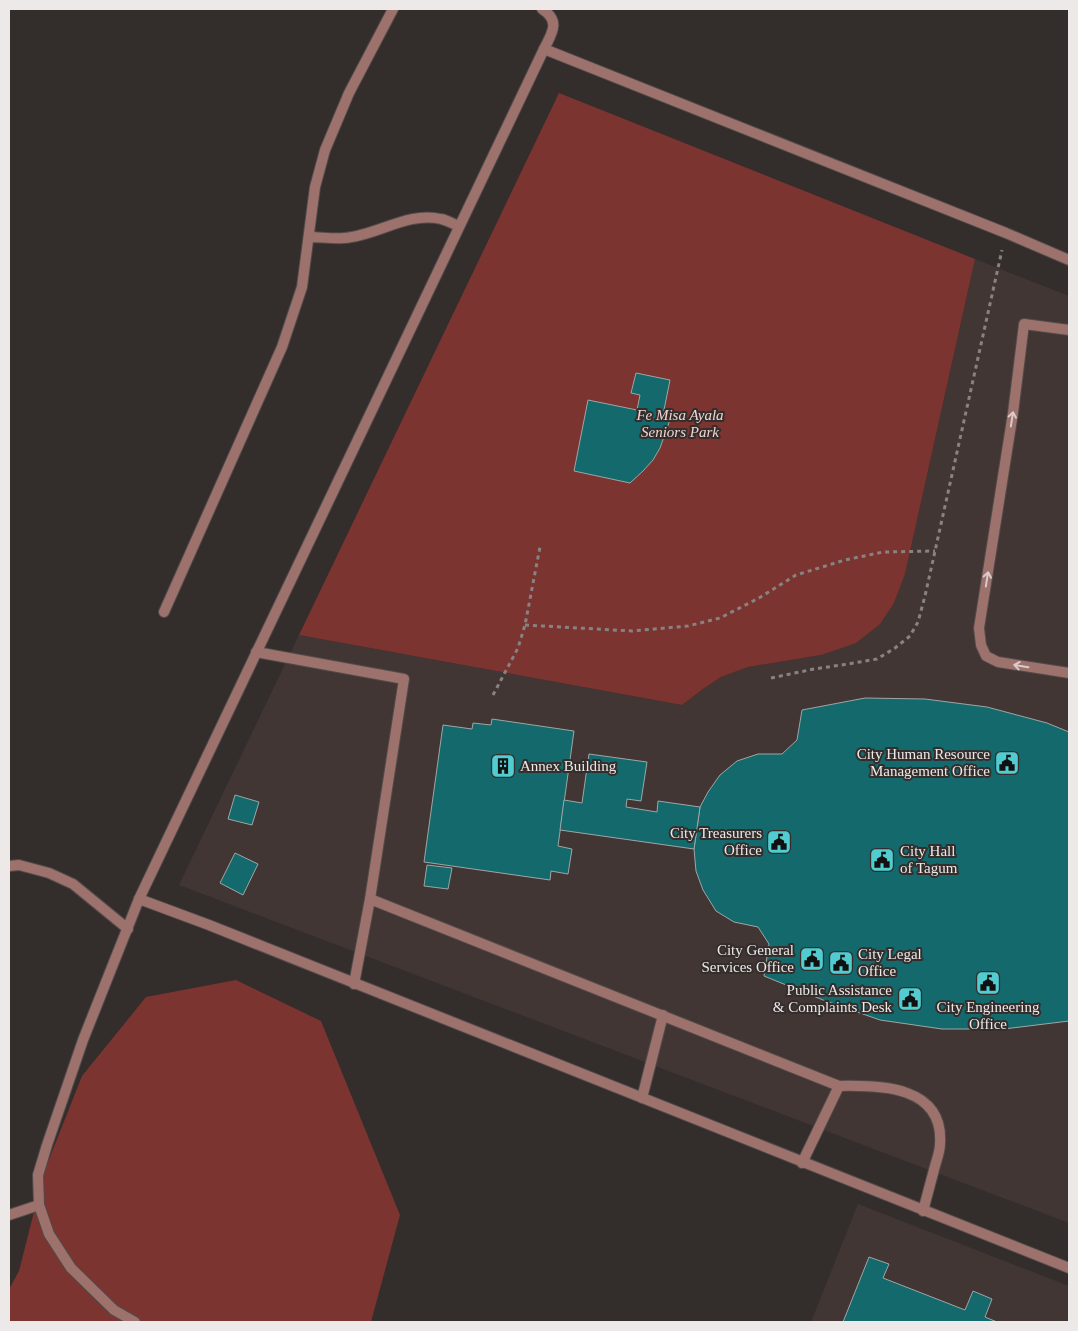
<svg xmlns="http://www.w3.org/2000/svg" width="1078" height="1331" viewBox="0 0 1078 1331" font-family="'Times New Roman',serif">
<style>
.built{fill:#423634}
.green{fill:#7b342f}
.building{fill:#14696c;stroke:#9ea6a6}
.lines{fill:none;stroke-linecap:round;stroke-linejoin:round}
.service-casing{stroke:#514b4a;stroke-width:12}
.minor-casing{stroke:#514b4a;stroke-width:12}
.path{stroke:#888382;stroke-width:3;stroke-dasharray:4 4;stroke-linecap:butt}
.service{stroke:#9d716c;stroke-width:10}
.minor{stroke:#9d716c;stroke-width:10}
.oneway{stroke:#d9cbc9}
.labels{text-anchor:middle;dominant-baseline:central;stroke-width:4;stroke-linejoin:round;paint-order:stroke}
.park-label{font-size:15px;font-style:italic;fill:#f0d5d2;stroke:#332d2c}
.poi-label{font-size:15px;fill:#ede9e8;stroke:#332d2c;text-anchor:end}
</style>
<rect width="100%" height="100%" fill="#332d2c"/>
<g class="built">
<polygon points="975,259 1069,296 1069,1223 179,885 299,635 682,705 703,689 721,677 748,667 821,655 894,603 905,574"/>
<polygon points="858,1204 1069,1286 1069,1322 811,1322"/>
</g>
<g class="green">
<polygon points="559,93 975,259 905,574 894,603 880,624 856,643 821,655 748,667 721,677 703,689 682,705 299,635"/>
<polygon points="236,980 321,1021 400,1215 371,1322 9,1322 9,1289 19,1271 44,1172 82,1076 146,997"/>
</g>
<g class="building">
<polygon points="636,373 670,380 663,415 671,417 660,448 653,460 643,471 630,483 574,471 588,400 637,410 640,395 631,393"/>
<polygon points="865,698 925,699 987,707 1047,723 1069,732 1069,1021 1004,1029 942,1029 880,1020 823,1000 764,976 769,944 758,927 734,922 716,911 703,890 696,871 694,849 700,807 708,792 720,775 737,761 758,754 782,754 797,740 802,710"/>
<polygon points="492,719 574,731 558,846 572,849 568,874 551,871 550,880 424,862 443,725 472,729 473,723 491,725"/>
<polygon points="589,754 647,762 641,801 627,799 626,807 657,812 658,801 700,807 694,849 560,830 564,800 582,803"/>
<polygon points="235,795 259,802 252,825 228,819"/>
<polygon points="235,853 258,864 243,895 220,883"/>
<polygon points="427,865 452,868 448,889 424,886"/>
<polygon points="869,1257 889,1264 883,1278 965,1310 973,1291 992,1299 985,1317 997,1322 843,1322"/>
</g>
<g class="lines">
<defs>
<g id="service">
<path d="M542 9C561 21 552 33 544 49"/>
<path d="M309 237C320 237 333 239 344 238 377 236 407 211 441 219 447 220 453 224 459 226"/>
<polyline points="1069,330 1024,324 1013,413 979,628 981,645 986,656 998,662 1069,673"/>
<polyline points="164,612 282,347 302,287 315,187 325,150 349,93 393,9"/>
<polyline points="256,652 404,679 370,899 354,984"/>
<polyline points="9,866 19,865 49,873 73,884 128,929"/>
<path d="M370 899 839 1086C881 1085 944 1086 940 1144 940 1151 937 1159 935 1166 931 1181 927 1196 923 1211"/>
<polyline points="642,1098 663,1015"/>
<polyline points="802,1163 839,1086"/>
<polyline points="9,1215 39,1205"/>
</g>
<g id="minor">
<polyline points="1069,260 1006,233 544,49 139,899 209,925 1069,1268"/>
<polyline points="135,1322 114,1310 71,1268 49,1234 39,1205 38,1175 47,1145 83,1040 139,899"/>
</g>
</defs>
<use href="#service" class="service-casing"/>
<use href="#minor" class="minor-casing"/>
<g class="path">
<polyline points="525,625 632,631 688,626 720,618 759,598 796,575 845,560 883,552 935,551"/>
<polyline points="771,678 814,669 848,664 877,659 895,648 910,636 918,622 925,596 1002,250"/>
<polyline points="493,695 518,648 525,625 540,547"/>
</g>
<use href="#service" class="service"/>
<use href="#minor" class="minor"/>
</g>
<defs><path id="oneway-shaft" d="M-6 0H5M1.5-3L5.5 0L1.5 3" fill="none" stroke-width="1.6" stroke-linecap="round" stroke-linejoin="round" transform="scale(1.25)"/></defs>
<g class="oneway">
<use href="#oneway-shaft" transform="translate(1012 419) rotate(-81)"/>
<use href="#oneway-shaft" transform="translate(987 579) rotate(-81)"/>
<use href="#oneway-shaft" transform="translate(1021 666) rotate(-171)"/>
</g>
<defs>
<symbol id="civic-square" viewBox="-11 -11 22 22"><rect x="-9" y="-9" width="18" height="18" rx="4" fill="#51ccd1" stroke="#332d2c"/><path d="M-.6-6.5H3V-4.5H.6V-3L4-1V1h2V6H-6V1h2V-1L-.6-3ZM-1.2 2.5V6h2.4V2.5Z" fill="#111"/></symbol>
<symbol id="building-square" viewBox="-11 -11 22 22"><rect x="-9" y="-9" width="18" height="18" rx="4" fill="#51ccd1" stroke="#332d2c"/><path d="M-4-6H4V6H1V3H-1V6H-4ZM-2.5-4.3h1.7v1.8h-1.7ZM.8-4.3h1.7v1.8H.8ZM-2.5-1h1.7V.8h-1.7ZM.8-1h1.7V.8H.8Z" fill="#111"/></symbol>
</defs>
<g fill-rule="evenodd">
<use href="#civic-square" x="993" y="749" width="28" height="28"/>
<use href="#building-square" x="489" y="752" width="28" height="28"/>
<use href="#civic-square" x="765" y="828" width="28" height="28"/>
<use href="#civic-square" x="868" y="846" width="28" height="28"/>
<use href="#civic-square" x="798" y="945" width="28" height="28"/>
<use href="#civic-square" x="827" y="949" width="28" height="28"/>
<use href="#civic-square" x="974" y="969" width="28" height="28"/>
<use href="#civic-square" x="896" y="985" width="28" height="28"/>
</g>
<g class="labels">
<g class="park-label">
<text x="680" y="415">Fe Misa Ayala<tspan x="680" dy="17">Seniors Park</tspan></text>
</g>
<g class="poi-label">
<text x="990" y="754">City Human Resource<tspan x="990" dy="17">Management Office</tspan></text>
<text x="520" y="766" text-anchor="start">Annex Building</text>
<text x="762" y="833">City Treasurers<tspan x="762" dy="17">Office</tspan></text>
<text x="900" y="851" text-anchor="start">City Hall<tspan x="900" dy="17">of Tagum</tspan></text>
<text x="794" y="950">City General<tspan x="794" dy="17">Services Office</tspan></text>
<text x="858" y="954" text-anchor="start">City Legal<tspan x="858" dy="17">Office</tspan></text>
<text x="892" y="990">Public Assistance<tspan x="892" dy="17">&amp; Complaints Desk</tspan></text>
<text x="988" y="1007" text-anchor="middle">City Engineering<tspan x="988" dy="17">Office</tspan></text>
</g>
</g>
<rect width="1078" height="1331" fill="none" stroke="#ede9e8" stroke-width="20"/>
</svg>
